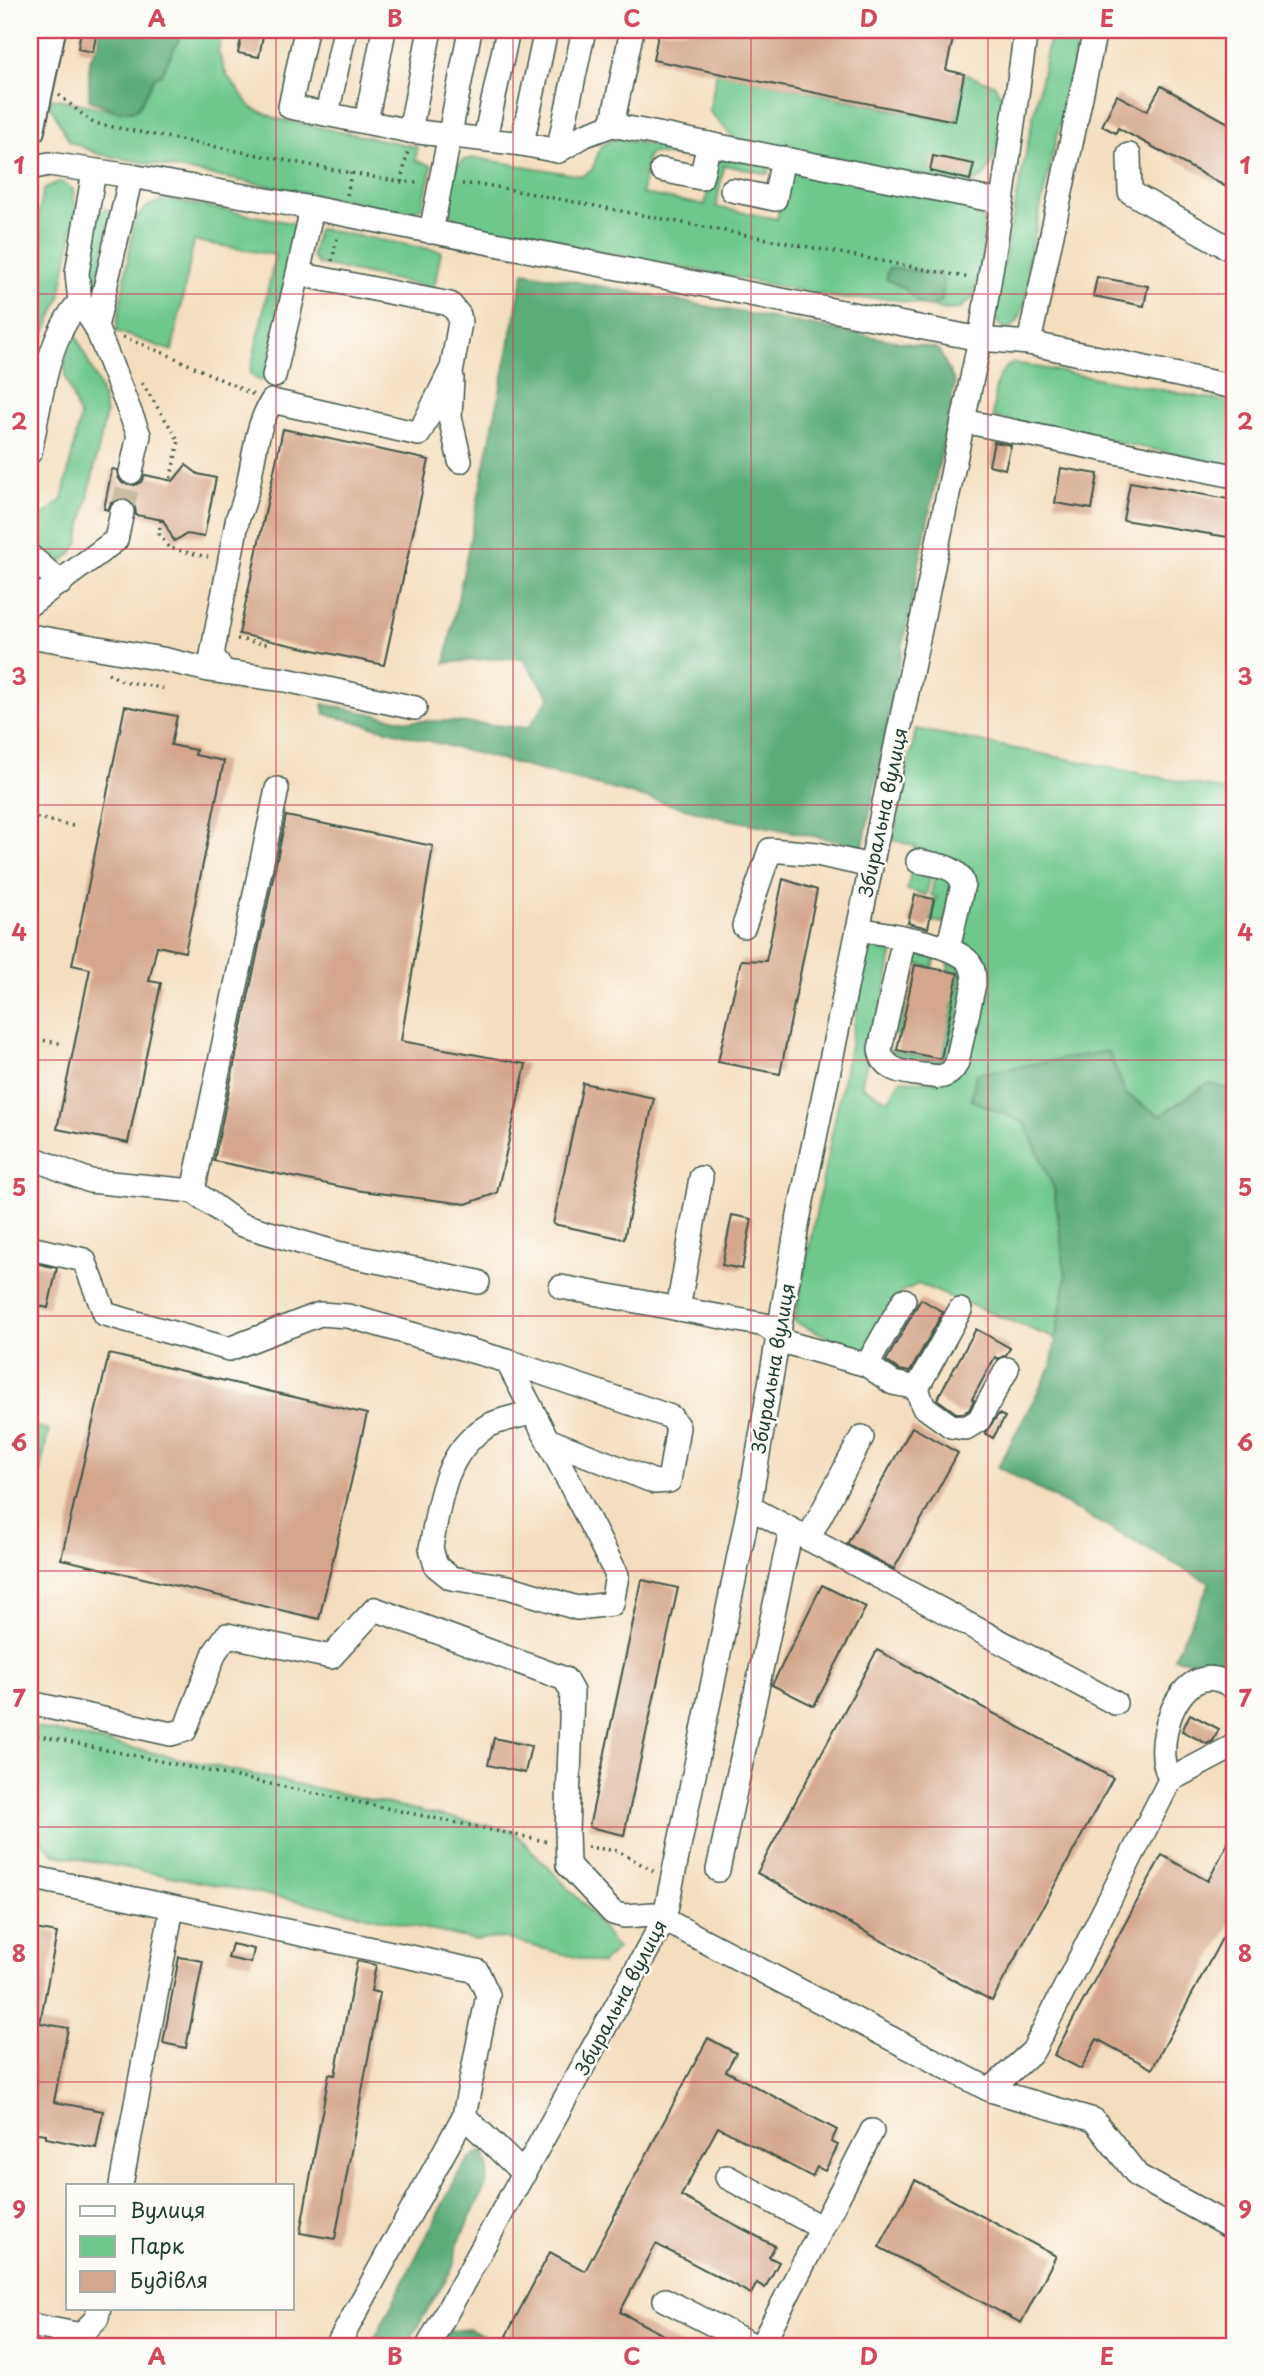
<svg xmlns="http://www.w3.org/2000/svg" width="1264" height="2376" viewBox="0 0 1264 2376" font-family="'Playpen Sans',sans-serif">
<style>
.green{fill:#6ec88e;stroke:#468261;stroke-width:2}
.forest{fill:#5aac79;stroke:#3c7456;stroke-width:2}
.building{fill:#d4a78d}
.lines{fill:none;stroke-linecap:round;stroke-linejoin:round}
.minor-tunnel{stroke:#c9bea4;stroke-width:23;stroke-dasharray:23 11;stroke-linecap:butt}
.minor-casing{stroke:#3f5549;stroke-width:26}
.major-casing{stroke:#3f5549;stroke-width:32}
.path{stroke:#3f5549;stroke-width:3.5;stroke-dasharray:2 5;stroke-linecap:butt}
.minor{stroke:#fff;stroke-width:23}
.major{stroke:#fff;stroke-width:28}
.grid{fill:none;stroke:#d1495b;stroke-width:2;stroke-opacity:0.55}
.labels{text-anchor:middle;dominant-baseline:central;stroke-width:5;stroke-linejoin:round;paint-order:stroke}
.street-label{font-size:19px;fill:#1f3d34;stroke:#fdfcf7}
.neatline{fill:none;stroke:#d1495b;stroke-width:2.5}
.grid-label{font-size:23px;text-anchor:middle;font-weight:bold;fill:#d1495b}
</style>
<rect width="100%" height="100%" fill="#fdfcf7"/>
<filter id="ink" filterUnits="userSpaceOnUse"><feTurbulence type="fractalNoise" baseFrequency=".0143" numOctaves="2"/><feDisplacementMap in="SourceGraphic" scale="14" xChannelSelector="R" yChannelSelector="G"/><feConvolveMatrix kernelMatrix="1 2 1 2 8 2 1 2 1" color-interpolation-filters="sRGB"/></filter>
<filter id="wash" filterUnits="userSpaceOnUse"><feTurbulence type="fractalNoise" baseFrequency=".00686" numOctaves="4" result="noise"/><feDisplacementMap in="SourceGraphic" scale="28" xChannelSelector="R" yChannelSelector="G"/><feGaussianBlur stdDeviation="1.57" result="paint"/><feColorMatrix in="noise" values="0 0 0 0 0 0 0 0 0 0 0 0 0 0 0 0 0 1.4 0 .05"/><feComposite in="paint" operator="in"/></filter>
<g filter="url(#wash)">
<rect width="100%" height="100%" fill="#f4dec0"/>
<g class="green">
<polygon points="180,30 222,30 218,51 226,74 252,108 277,119 418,147 415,160 432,166 423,205 419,209 408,212 98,154 69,141 49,103 51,98 118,111 134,111 140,105 154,78 161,74 179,39"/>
<path d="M1051 30H1081L1027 267 1031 270C1027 288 1026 319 1009 329L1002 327 994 319 999 284Z"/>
<path d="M717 72 955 123 964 74 994 84 1003 99 1004 108C998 134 998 179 967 185L735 139 709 111Z"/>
<path d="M618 139 694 153 691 158 650 153 647 158 642 194 705 205 714 157 773 164 767 174 724 165 716 207 777 219 788 176 794 169 971 207 985 223 987 238 973 298 959 309 947 310 887 298 844 299 462 224 450 213C448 199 451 168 463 160L476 158 582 176 592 170 601 146 612 140Z"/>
<polygon points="58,182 63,183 73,189 76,212 60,298 30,368 30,256 43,192 47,187"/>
<path d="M171 200 297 224 265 380 260 381 250 374 275 255 194 241 172 351 116 331 134 223C142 207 154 201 171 200Z"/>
<polygon points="105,208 111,214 92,305 86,284 98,216"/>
<polygon points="320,229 441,251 434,288 318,264 312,256 317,231"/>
<path d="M74 330 100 388 106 413 78 544C74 550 69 558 63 560 45 566 28 537 34 522L62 500 80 418 65 375V361Z"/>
<path d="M1014 363 1234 403V466L993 417C995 396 992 372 1014 363Z"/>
<polygon points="916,729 1234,792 1234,1091 1208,1083 1160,1116 1126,1095 971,1099 1025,1123 1054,1189 1066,1277 1056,1339 918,1284 899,1293 865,1350 860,1351 794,1322 869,951 875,945 893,950 872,1061 867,1062 861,1086 889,1101 900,1080 938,1082 980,980 959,945 969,884 913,856 915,846 893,840"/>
<polygon points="912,866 932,870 926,895 907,890"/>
<polygon points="936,871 953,876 944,923 931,921 936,897 931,895"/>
<polygon points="917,954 933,956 935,960 933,967 914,964 899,1036 891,1035 912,955"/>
<polygon points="949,962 968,971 947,1069 898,1064 887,1050 942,1061 960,973 948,970"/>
<polygon points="30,1425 49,1430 37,1484 30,1473"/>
<polygon points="30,1726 513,1831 585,1906 617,1949 601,1964 503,1938 474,1940 310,1903 54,1854 30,1828"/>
</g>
<g class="forest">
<polygon points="100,30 180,30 179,39 161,74 154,78 140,105 134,111 118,111 89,100 89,61 99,43"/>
<polygon points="889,268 940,274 944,285 941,302 928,307 920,304 904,288 886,279"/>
<polygon points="524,272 938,349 955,383 863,846 723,818 325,714 323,704 408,721 444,721 528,728 550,697 522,658 485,659 445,663"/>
<polygon points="1108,1051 1126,1094 1160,1116 1208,1083 1234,1091 1234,1660 1198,1663 1174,1658 1210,1583 998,1467 1051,1367 1066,1277 1054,1189 1025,1123 971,1100 976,1074"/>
<polygon points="484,2150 489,2169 486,2185 456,2247 455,2264 406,2346 371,2346 458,2174 469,2159"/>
<polygon points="470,2329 500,2346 437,2346 450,2331"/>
</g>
<g id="blocks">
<g class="building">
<polygon points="81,30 97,30 93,52 78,49"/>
<polygon points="243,30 264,30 259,57 238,53"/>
<polygon points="659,30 955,30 946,70 964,74 955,121 653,60"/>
<polygon points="1161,86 1234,126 1234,191 1118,128 1116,133 1102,126 1117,95 1147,111"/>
<polygon points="933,156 974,164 970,180 930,171"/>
<polygon points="1097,277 1148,286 1144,306 1093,296"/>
<polygon points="283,429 429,460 384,665 239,634"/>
<polygon points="994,442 1011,445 1005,469 989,465"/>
<polygon points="186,465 198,474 216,478 204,537 187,534 174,541 163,520 136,515 135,507 126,499 117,499 111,503 108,510 104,509 112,469 117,470 118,477 122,483 135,485 141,482 145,475 173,481"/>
<polygon points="1061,468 1098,474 1092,509 1055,503"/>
<polygon points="1130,482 1234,500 1234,538 1123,520"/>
<polygon points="125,706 177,716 171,745 196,750 195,755 224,761 185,952 157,946 149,981 161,983 128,1143 57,1129 90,969 72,965"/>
<polygon points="286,816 433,846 401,1041 526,1064 497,1193 466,1204 362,1191 214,1161"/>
<polygon points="783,879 817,890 780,1074 718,1062 741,960 766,961"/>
<polygon points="915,895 934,899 928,928 908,923"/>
<polygon points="915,965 958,973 941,1059 897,1050"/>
<polygon points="583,1083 654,1098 624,1239 553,1224"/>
<polygon points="732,1215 752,1219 742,1269 722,1265"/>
<polygon points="30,1262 57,1268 48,1308 30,1304"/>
<polygon points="921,1299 943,1312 910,1372 899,1370 886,1361"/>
<polygon points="976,1329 1010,1348 1006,1355 998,1359 995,1357 972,1399 974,1400 969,1410 963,1413 956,1413 937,1399"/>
<polygon points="109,1354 367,1414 319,1619 61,1559"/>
<polygon points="999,1414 1005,1417 993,1438 985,1433"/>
<polygon points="912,1427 958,1453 894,1569 847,1544"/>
<polygon points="642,1580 678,1588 624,1835 589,1827"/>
<polygon points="822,1585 866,1607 814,1706 772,1685"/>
<polygon points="877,1650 1113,1778 992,2001 757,1873"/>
<polygon points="1190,1714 1219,1729 1213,1741 1207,1744 1182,1731"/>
<polygon points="494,1738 531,1746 525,1773 488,1765"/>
<polygon points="1234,1831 1234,1916 1152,2069 1097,2039 1081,2069 1054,2055 1162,1855 1208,1881"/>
<polygon points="30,1928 57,1933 40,2023 68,2028 54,2102 103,2111 96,2148 46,2138 46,2134 30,2132"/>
<polygon points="232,1944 254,1949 251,1963 228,1958"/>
<polygon points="179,1957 203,1961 186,2048 163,2043"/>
<polygon points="357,1961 376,1965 371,1991 380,1993 335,2239 300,2233 329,2074 335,2075"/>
<polygon points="708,2038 736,2053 726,2071 837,2130 831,2142 838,2145 825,2171 817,2167 812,2177 718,2127 681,2196 775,2246 769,2257 779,2262 765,2288 757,2283 751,2294 656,2244 620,2312 684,2346 525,2346 506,2336 550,2252 585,2271"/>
<polygon points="915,2180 1056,2256 1021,2323 879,2247"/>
</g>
</g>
</g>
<g filter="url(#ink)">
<use href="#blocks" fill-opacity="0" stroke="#3f5549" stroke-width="2"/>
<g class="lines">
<polyline class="minor-tunnel" points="122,512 131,472"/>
<defs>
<g id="minor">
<polyline points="306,30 290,107 410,131 522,144 558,151 585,135 612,125 1002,202"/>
<polyline points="327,114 345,30"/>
<polyline points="366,122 384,30"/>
<polyline points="612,125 632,30"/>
<polyline points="410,131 430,30"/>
<polyline points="485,139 508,30"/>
<polyline points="522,144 546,30"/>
<polyline points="558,151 584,30"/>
<polyline points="1129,155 1130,192 1234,251"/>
<polyline points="30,168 49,164 131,176 312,208 980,339 1029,343 1234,387"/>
<polyline points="662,170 701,178 709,144"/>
<polyline points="94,171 77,273 80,302 96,327"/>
<polyline points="732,190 775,199 783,158"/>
<polyline points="431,232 470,30"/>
<polyline points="1029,343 1095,30"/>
<polyline points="274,376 298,274"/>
<polyline points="452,378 450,417 460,461"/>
<polyline points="963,421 1234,476"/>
<path d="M30 452C40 405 46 338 80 302"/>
<polyline points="131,472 139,435 96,327 131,176"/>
<polyline points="30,556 61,583"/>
<polyline points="30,604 116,540 122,512"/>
<polyline points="30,636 162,659 209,670 286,680 415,708"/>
<path d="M224 672 212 655 238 517C255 481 250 436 272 401L419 434 452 368 460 322 459 315 450 304 298 274 312 208"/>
<path d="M918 861C934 865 958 865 963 884L948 949"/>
<polyline points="744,926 770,850 817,854 871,866"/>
<path d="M858 929C885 934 953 943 969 962 974 969 974 976 974 984L957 1062C953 1072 948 1076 938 1077 916 1073 883 1076 880 1049L904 938"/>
<polyline points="30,1157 90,1181 193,1191 277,789"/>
<polyline points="193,1191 239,1224 337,1253 478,1282"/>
<path d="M30 1248 84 1260 105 1314 229 1349 320 1314 348 1316 507 1361 617 1575 612 1604 577 1608 508 1587 451 1578 436 1566 431 1548C439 1503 444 1453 486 1427 499 1419 518 1417 533 1412"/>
<polyline points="561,1287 765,1325 788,1343 867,1365 893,1383 917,1388 923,1406 951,1426 966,1428 979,1420 1007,1369"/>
<polyline points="678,1309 701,1178"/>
<polyline points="507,1361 671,1417 678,1427 669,1481 655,1482 548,1440"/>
<polyline points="867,1365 904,1300"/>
<polyline points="917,1388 960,1310"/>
<polyline points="749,1507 1115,1703"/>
<polyline points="808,1539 862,1437"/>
<polyline points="30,1703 171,1734 185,1730 215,1652 227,1635 331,1657 375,1609 565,1679 572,1692 567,1832 568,1865 613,1913 624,1916 653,1914 990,2090 1094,2120 1138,2176 1234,2229"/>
<path d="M1170 1780C1169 1775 1166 1769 1165 1764 1157 1726 1187 1652 1234 1688"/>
<polyline points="718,1870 791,1530"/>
<polyline points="30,1877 477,1971 488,1995 464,2116 524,2174"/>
<polyline points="990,2090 1033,2051 1170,1780 1234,1746"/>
<polyline points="727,2177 822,2228"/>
<polyline points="121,2185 172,1908"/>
<polyline points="665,2300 755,2346"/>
<polyline points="30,2325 81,2335 97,2318 99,2308"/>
<polyline points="337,2346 464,2116"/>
<polyline points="428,2346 664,1920 749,1507 798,1220 980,339 1002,202 1026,30"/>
<polyline points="761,2346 872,2131"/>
</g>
<polyline id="major" points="30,130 51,30"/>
</defs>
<use href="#minor" class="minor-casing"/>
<use href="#major" class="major-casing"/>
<g class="path">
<polyline points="59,95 93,123 351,173 401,182 421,183"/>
<polyline points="401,182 408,150"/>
<polyline points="462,184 486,185 970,278"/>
<polyline points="347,195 351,173"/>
<polyline points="332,261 338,234"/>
<polyline points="123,337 171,356 254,395"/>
<polyline points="142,383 179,441 170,481"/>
<polyline points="161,520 159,534 169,548 208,557"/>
<polyline points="237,639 265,644 266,640"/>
<polyline points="108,673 122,681 168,689"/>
<polyline points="30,816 77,827"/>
<polyline points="30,1038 64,1044"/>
<polyline points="30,1734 549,1842"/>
<polyline points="587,1847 618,1851 655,1872"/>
</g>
<use href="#minor" class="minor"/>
<use href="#major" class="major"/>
</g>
</g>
<path class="grid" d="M276 30V2185M513 30V2346M751 30V2346M988 30V2346M30 294H1234M30 549H1234M30 805H1234M30 1060H1234M30 1316H1234M30 1571H1234M30 1827H1234M30 2082H1234M276 2308V2346"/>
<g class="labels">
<g class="street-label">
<text transform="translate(882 812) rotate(-78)">Збиральна вулиця</text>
<text transform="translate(772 1368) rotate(-80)">Збиральна вулиця</text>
<text transform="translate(620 1997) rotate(-62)">Збиральна вулиця</text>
</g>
</g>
<rect width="1264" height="2376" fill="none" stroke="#fdfcf7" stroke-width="77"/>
<rect x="66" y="2184" width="228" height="126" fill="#fdfcf7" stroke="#a4b0a9" stroke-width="2"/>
<rect x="80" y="2206" width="35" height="10" fill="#ffffff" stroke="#a4b0a9" stroke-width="2"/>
<text x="130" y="2218" font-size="21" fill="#1f3d34">Вулиця</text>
<rect x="80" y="2236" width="35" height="21" fill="#6ec88e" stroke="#a4b0a9" stroke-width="2"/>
<text x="130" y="2254" font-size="21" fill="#1f3d34">Парк</text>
<rect x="80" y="2271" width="35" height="21" fill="#d4a78d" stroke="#a4b0a9" stroke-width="2"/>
<text x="130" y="2288" font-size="21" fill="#1f3d34">Будівля</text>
<rect x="38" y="38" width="1188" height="2300" class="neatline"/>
<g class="grid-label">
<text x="157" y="27">A</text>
<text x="395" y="27">B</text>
<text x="632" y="27">C</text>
<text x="869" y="27">D</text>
<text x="1107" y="27">E</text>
<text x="19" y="174">1</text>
<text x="1245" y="174">1</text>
<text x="19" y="430">2</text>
<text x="1245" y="430">2</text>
<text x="19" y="685">3</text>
<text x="1245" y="685">3</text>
<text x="19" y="941">4</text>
<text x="1245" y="941">4</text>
<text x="19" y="1196">5</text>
<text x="1245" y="1196">5</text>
<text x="19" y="1451">6</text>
<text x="1245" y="1451">6</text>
<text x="19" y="1707">7</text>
<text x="1245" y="1707">7</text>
<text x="19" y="1962">8</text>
<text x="1245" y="1962">8</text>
<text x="19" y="2218">9</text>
<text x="1245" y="2218">9</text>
<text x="157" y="2365">A</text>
<text x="395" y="2365">B</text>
<text x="632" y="2365">C</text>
<text x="869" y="2365">D</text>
<text x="1107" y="2365">E</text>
</g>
</svg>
